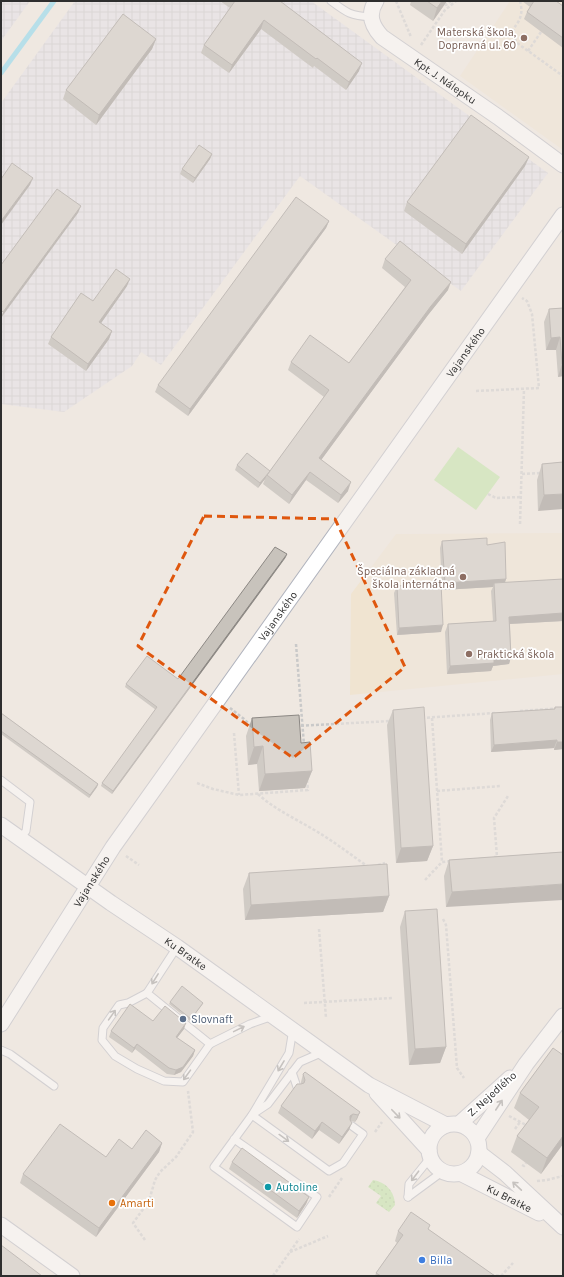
<svg xmlns="http://www.w3.org/2000/svg" width="564" height="1277" viewBox="0 0 564 1277" font-family="Karla,sans-serif">
<style>
.industrial{fill:url(#industrial-grid)}
.education{fill:#f0e4d1}
.grass{fill:url(#grass-dots)}
.park{fill:#bae59d}
.lines{fill:none;stroke-linecap:round;stroke-linejoin:round}
.stream{stroke:#74d6f1;stroke-width:5}
.lane-casing{stroke:#b1b4be;stroke-width:9}
.street-casing{stroke:#b1b4be;stroke-width:17}
.path{stroke:#c9c9c9;stroke-width:2.5;stroke-dasharray:3 2;stroke-linecap:butt}
.lane{stroke:#fff;stroke-width:7}
.street{stroke:#fff;stroke-width:15}
.wall{fill:#aca8a2}
.shaded-wall{fill:#8c8884}
.building{fill:#c8c3bc;stroke:#8c8884}
.oneway{stroke:#969696}
.marked{fill:none;stroke:#df570e;stroke-width:3;stroke-dasharray:8 5;stroke-linejoin:round}
.education-dot{fill:#8d6e63;stroke:#fff;stroke-width:1.5}
.service-dot{fill:#5c6f8a;stroke:#fff;stroke-width:1.5}
.culture-dot{fill:#0f9aa8;stroke:#fff;stroke-width:1.5}
.food-dot{fill:#e8710a;stroke:#fff;stroke-width:1.5}
.shop-dot{fill:#3f7fe0;stroke:#fff;stroke-width:1.5}
.labels{text-anchor:middle;dominant-baseline:central;stroke-width:3.5;stroke-linejoin:round;paint-order:stroke}
.education-label{font-size:11px;fill:#785e54;stroke:#fff;text-anchor:end}
.street-label{font-size:11px;fill:#2e2e2e;stroke:#fff}
.service-label{font-size:11px;fill:#4e5e75;stroke:#fff;text-anchor:start}
.culture-label{font-size:11px;fill:#0d838f;stroke:#fff;text-anchor:start}
.food-label{font-size:11px;fill:#c56008;stroke:#fff;text-anchor:start}
.shop-label{font-size:11px;fill:#366cbe;stroke:#fff;text-anchor:start}
</style>
<defs>
<pattern id="industrial-grid" width="8" height="8" patternUnits="userSpaceOnUse"><rect width="8" height="8" fill="#e3e1e8"/><path d="M0 4h8M4 0v8" fill="none" stroke="#c3c1c7"/></pattern>
<pattern id="grass-dots" width="8" height="8" patternUnits="userSpaceOnUse"><rect width="8" height="8" fill="#bae59d"/><path d="M2 2h.1M6 6h.1" fill="none" stroke="#a0c588" stroke-width="1.8" stroke-linecap="round"/></pattern>
</defs>
<rect width="100%" height="100%" fill="#efe8e1"/>
<g class="industrial">
<polygon points="1,1 30,1 1,41"/>
<polygon points="75,1 311,1 548,173 461,291 300,176 161,365 141,352 132,366 64,412 1,404 1,103"/>
</g>
<g class="education">
<polygon points="510,1 563,1 563,150 460,76"/>
<polygon points="545,533 563,533 563,674 350,695 351,594 396,534"/>
</g>
<path class="grass" d="M373 1180C386 1182 395 1192 395 1205L389 1212 376 1203 381 1196 368 1187Z"/>
<polygon class="park" points="458,447 500,477 476,510 434,480"/>
<g class="lines">
<polyline class="stream" points="1,73 54,1"/>
<defs>
<g id="lane">
<path d="M331 1C347 13 351 16 371 17"/>
<polyline points="1,780 30,802 26,831 20,839"/>
<polyline points="177,947 147,993 210,1044 250,1024 273,1016"/>
<polyline points="147,993 128,1003 119,1005 103,1028 102,1040 115,1056 137,1069 164,1081 183,1082 210,1044"/>
<polyline points="1,1050 10,1054 54,1086"/>
<polyline points="292,1072 297,1087"/>
<polyline points="256,1112 268,1104 300,1062 323,1052"/>
<polyline points="252,1115 329,1171 343,1163 363,1134 352,1126"/>
<polyline points="234,1139 317,1197 297,1227 214,1167 252,1115 289,1053 293,1029"/>
<polyline points="408,1197 409,1184 430,1158"/>
<polyline points="408,1197 442,1172"/>
</g>
<g id="street">
<path id="s1" d="M376 1C367 15 372 26 382 37L498 117 563 165"/>
<path id="s2" d="M1 825 111 903 177 947 369 1085 446 1125"/>
<path id="s3" d="M1 1024 113 847 563 215"/>
<polyline points="377,1093 429,1150"/>
<circle cx="454" cy="1149" r="25"/>
<polyline points="459,1124 510,1078"/>
<polyline points="477,1138 526,1064 563,1016"/>
<polyline points="479,1153 505,1173 563,1227"/>
<path id="s4" d="M462 1174 539 1213"/>
<polyline points="1,1225 72,1276"/>
</g>
</defs>
<use href="#lane" class="lane-casing"/>
<use href="#street" class="street-casing"/>
<g class="path">
<polyline points="396,1 411,37"/>
<path d="M520 1C521 5 522 10 521 14 519 28 507 26 517 43L563 76"/>
<polyline points="445,4 446,5 451,1"/>
<polyline points="421,45 445,10 456,1"/>
<polyline points="528,51 541,32"/>
<polyline points="476,391 539,388 532,314 527,301 522,298"/>
<polyline points="522,474 541,473"/>
<polyline points="488,494 496,498 521,497"/>
<polyline points="520,524 524,389"/>
<polyline points="296,644 304,745"/>
<polyline points="230,708 244,719 252,727"/>
<polyline points="520,711 563,708"/>
<polyline points="422,718 495,713"/>
<polyline points="432,718 442,862"/>
<polyline points="296,726 391,721"/>
<polyline points="234,733 239,795"/>
<polyline points="197,783 213,789 239,795 308,790 307,780"/>
<polyline points="437,791 500,786"/>
<path d="M258 794C274 809 296 819 316 831 333 841 350 854 367 866"/>
<polyline points="126,856 139,865"/>
<polyline points="494,857 497,857 494,818 508,796"/>
<polyline points="378,865 385,863"/>
<polyline points="425,880 442,862 452,861"/>
<polyline points="443,919 446,925 457,1068 464,1078"/>
<polyline points="319,929 326,1018"/>
<polyline points="304,1003 392,998"/>
<polyline points="509,1116 526,1125 527,1124"/>
<polyline points="515,1129 520,1122"/>
<polyline points="375,1132 382,1122"/>
<polyline points="522,1165 524,1166 526,1163"/>
<polyline points="537,1181 547,1180 563,1176"/>
<polyline points="329,1197 342,1178"/>
<polyline points="145,1240 133,1223 149,1201 155,1180 160,1172 176,1157 193,1132 188,1091"/>
<polyline points="290,1252 328,1236"/>
<polyline points="491,1275 501,1276 513,1263"/>
<polyline points="273,1276 299,1239"/>
</g>
<use href="#lane" class="lane"/>
<use href="#street" class="street"/>
</g>
<g class="wall">
<polygon points="220,1 282,1 281,2 359,71 346,90 314,66 313,68 261,29 229,73 201,53 204,45 230,8"/>
<polygon points="411,1 447,1 433,21 410,5"/>
<polygon points="522,1 556,1 563,6 563,48 524,19 527,12 530,7"/>
<polygon points="156,39 152,49 96,125 63,99 66,90"/>
<polygon points="212,154 210,159 193,183 180,174 182,169"/>
<polygon points="529,157 525,166 462,254 404,211 407,202"/>
<polygon points="329,221 326,228 188,416 155,392 158,385"/>
<polygon points="385,259 448,290 428,315 321,460 348,491 338,503 306,480 289,504 263,484 265,479 258,488 235,470 237,465 270,471 324,397 288,370 291,362 349,363 405,287 382,268"/>
<polygon points="127,286 101,323 112,331 109,339 86,371 48,344 51,337 93,301"/>
<polygon points="563,308 563,376 558,377 556,350 546,350 544,322 549,309"/>
<polygon points="563,462 538,511 537,480 542,464"/>
<polygon points="442,541 506,579 505,583 563,579 563,621 510,624 511,657 509,664 493,666 491,671 447,674 445,632 448,624 493,621 491,591 493,587 442,590 440,548"/>
<polygon points="286,557 112,794 101,786 102,783 156,710 125,687 126,684 178,679"/>
<polygon points="397,586 441,632 397,635 394,593"/>
<polygon points="555,707 563,707 563,749 554,750 554,748 491,752 490,720 492,713 554,709"/>
<polygon points="393,710 433,846 427,861 396,863 387,725"/>
<polygon points="1,713 98,784 97,787 89,798 1,734"/>
<polygon points="252,718 301,743 312,771 305,788 259,791 257,764 248,765 246,736"/>
<polygon points="563,852 446,907 444,876 449,860"/>
<polygon points="249,873 389,896 383,912 245,920 243,889"/>
<polygon points="405,911 446,1047 440,1063 409,1065 400,927"/>
<polygon points="170,1002 203,1003 202,1005 190,1021 169,1004"/>
<polygon points="153,1021 184,1029 177,1038 195,1050 193,1056 181,1072 174,1075 167,1074 135,1049 132,1053 109,1037 111,1031"/>
<polygon points="553,1048 563,1144 541,1174 511,1152 517,1136 529,1120 514,1108 520,1093"/>
<polygon points="303,1074 360,1112 357,1119 355,1122 351,1121 349,1130 339,1144 319,1130 312,1139 278,1113 281,1106 301,1084 301,1082"/>
<polygon points="162,1143 159,1152 96,1237 20,1183 23,1174 106,1157 132,1149"/>
<polygon points="232,1162 309,1197 306,1204 297,1218 229,1169"/>
<polygon points="428,1229 495,1276 375,1276 376,1273 397,1243 395,1241 398,1231"/>
</g>
<g class="shaded-wall">
<polygon points="442,1 447,1 433,21 437,8"/>
<polygon points="264,20 261,29 229,73 232,65"/>
<polygon points="156,39 152,49 96,125 99,115"/>
<polygon points="362,63 359,71 346,90 349,82"/>
<polygon points="212,154 210,159 193,183 195,178"/>
<polygon points="529,157 525,166 462,254 466,244"/>
<polygon points="33,178 30,185 1,225 1,221"/>
<polygon points="81,206 78,213 1,318 3,312"/>
<polygon points="329,221 326,228 188,416 190,409"/>
<polygon points="130,279 127,286 97,329 99,322"/>
<polygon points="451,282 448,290 428,315 316,467 319,458 431,306"/>
<polygon points="112,331 109,339 86,371 88,364"/>
<polygon points="560,337 556,350 546,350 551,338"/>
<polygon points="562,364 563,364 563,376 558,377"/>
<polygon points="270,471 267,475 265,479 258,488 260,483"/>
<polygon points="310,472 306,480 289,504 292,495"/>
<polygon points="351,482 348,491 338,503 341,495"/>
<polygon points="563,494 563,509 538,511 544,495"/>
<polygon points="287,554 286,557 243,616 112,794 113,791"/>
<polygon points="506,579 503,587 494,583 493,587 442,590 445,583"/>
<polygon points="563,613 563,621 506,624 509,617"/>
<polygon points="443,625 441,632 397,635 399,628"/>
<polygon points="511,657 509,664 493,666 491,671 447,674 450,666 494,659"/>
<polygon points="557,740 554,748 491,752 494,745"/>
<polygon points="557,742 563,742 563,749 554,750"/>
<polygon points="263,746 257,764 248,765 254,747"/>
<polygon points="312,771 305,788 259,791 265,774"/>
<polygon points="98,784 97,787 89,798 90,795"/>
<polygon points="433,846 427,861 396,863 401,848"/>
<polygon points="563,884 563,900 446,907 452,892"/>
<polygon points="389,896 383,912 245,920 251,905"/>
<polygon points="186,1023 184,1029 173,1043 176,1037"/>
<polygon points="137,1044 135,1049 132,1053 134,1048"/>
<polygon points="446,1047 440,1063 409,1065 415,1049"/>
<polygon points="195,1050 193,1056 181,1072 174,1075 176,1070"/>
<polygon points="360,1112 357,1119 355,1122 358,1115"/>
<polygon points="353,1114 350,1121 348,1123 350,1116"/>
<polygon points="322,1122 319,1130 312,1139 315,1131"/>
<polygon points="352,1123 349,1130 339,1144 342,1137"/>
<polygon points="563,1136 563,1144 541,1174 547,1158"/>
<polygon points="162,1143 159,1152 96,1237 99,1228"/>
<polygon points="309,1197 306,1204 297,1218 299,1211"/>
</g>
<g class="building">
<polygon points="235,1 280,1 362,63 349,82 317,58 316,59 264,20 232,65 204,45"/>
<polygon points="427,1 442,1 437,8"/>
<polygon points="534,1 556,1 563,6 563,38 527,12"/>
<polygon points="123,14 156,39 99,115 66,90"/>
<polygon points="471,115 529,157 466,244 407,202"/>
<polygon points="199,145 212,154 195,178 182,169"/>
<polygon points="12,163 33,178 1,221 1,179"/>
<polygon points="57,189 81,206 3,312 1,310 1,265"/>
<polygon points="296,197 329,221 190,409 158,385"/>
<polygon points="400,241 451,282 431,306 319,458 351,482 341,495 310,472 292,495 267,475 329,390 291,362 310,335 349,363 411,280 385,259"/>
<polygon points="116,269 130,279 99,322 112,331 88,364 51,337 81,293 93,301"/>
<polygon points="563,308 563,364 562,364 560,337 551,338 549,309"/>
<polygon points="247,453 270,471 260,483 237,465"/>
<polygon points="563,462 563,494 544,495 542,464"/>
<polygon points="487,538 487,545 505,542 506,579 445,583 442,541"/>
<polygon points="275,547 287,554 113,791 102,783 157,707 126,684 147,656 178,679"/>
<polygon points="563,579 563,613 509,617 511,657 494,659 494,663 450,666 448,624 496,621 494,583"/>
<polygon points="441,583 443,625 399,628 397,586"/>
<polygon points="424,707 433,846 401,848 393,710"/>
<polygon points="555,707 563,707 563,742 557,742 557,740 494,745 492,713 555,709"/>
<polygon points="1,713 98,784 90,795 1,731"/>
<polygon points="299,715 301,743 310,742 312,771 265,774 263,746 254,747 252,718"/>
<polygon points="563,852 563,884 452,892 449,860"/>
<polygon points="387,864 389,896 251,905 249,873"/>
<polygon points="437,909 446,1047 415,1049 405,911"/>
<polygon points="182,986 203,1003 191,1019 170,1002"/>
<polygon points="130,1004 153,1021 165,1006 186,1023 176,1037 195,1050 183,1067 176,1070 169,1068 137,1044 134,1048 111,1031"/>
<polygon points="553,1048 563,1055 563,1136 547,1158 517,1136 539,1107 520,1093"/>
<polygon points="305,1072 360,1112 358,1115 353,1114 350,1116 350,1120 352,1123 342,1137 322,1122 315,1131 281,1106 297,1084 301,1084 304,1083 305,1080 303,1074"/>
<polygon points="60,1124 106,1157 119,1139 132,1149 146,1130 162,1143 99,1228 23,1174"/>
<polygon points="242,1148 309,1197 299,1211 232,1162"/>
<polygon points="411,1212 430,1225 428,1229 495,1276 381,1276 376,1273 403,1235 398,1231"/>
<polygon points="1,1245 42,1276 1,1276"/>
</g>
<defs><path id="oneway-shaft" d="M-6 0H5M1.5-3L5.5 0L1.5 3" fill="none" stroke-width="1.6" stroke-linecap="round" stroke-linejoin="round"/></defs>
<g class="oneway">
<use href="#oneway-shaft" transform="translate(155 979) rotate(122)"/>
<use href="#oneway-shaft" transform="translate(112 1015) rotate(-55)"/>
<use href="#oneway-shaft" transform="translate(239 1029) rotate(-26)"/>
<use href="#oneway-shaft" transform="translate(281 1066) rotate(121)"/>
<use href="#oneway-shaft" transform="translate(187 1075) rotate(126)"/>
<use href="#oneway-shaft" transform="translate(499 1105) rotate(-57)"/>
<use href="#oneway-shaft" transform="translate(396 1114) rotate(46)"/>
<use href="#oneway-shaft" transform="translate(284 1138) rotate(36)"/>
<use href="#oneway-shaft" transform="translate(415 1176) rotate(127)"/>
<use href="#oneway-shaft" transform="translate(517 1186) rotate(-137)"/>
</g>
<path d="M0 0H564V1277H0ZM204 516 335 519 405 667 293 758 138 646Z" fill="#efe8e1" fill-opacity=".55" fill-rule="evenodd"/>
<path class="marked" d="M204 516 335 519 405 667 293 758 138 646Z"/>
<g class="education-dot">
<circle cx="524" cy="38" r="4"/>
<circle cx="463" cy="577" r="4"/>
<circle cx="469" cy="654" r="4"/>
</g>
<circle class="service-dot" cx="183" cy="1019" r="4"/>
<circle class="culture-dot" cx="268" cy="1187" r="4"/>
<circle class="food-dot" cx="112" cy="1203" r="4"/>
<circle class="shop-dot" cx="422" cy="1260" r="4"/>
<g class="labels">
<g class="education-label">
<text x="516" y="32">Materská škola,<tspan x="516" dy="13">Dopravná ul. 60</tspan></text>
<text x="455" y="571">Špeciálna základná<tspan x="455" dy="13">škola internátna</tspan></text>
<text x="477" y="654" text-anchor="start">Praktická škola</text>
</g>
<g class="street-label">
<text stroke="none"><textPath href="#s1" startOffset="117">Kpt. J. Nálepku</textPath></text>
<text stroke="none"><textPath href="#s3" startOffset="817">Vajanského</textPath></text>
<text stroke="none"><textPath href="#s3" startOffset="493">Vajanského</textPath></text>
<text stroke="none"><textPath href="#s3" startOffset="169">Vajanského</textPath></text>
<text stroke="none"><textPath href="#s2" startOffset="225">Ku Bratke</textPath></text>
<text transform="translate(492 1094) rotate(-42)">Z. Nejedlého</text>
<text stroke="none"><textPath href="#s4" startOffset="53">Ku Bratke</textPath></text>
</g>
<g class="service-label">
<text x="191" y="1019">Slovnaft</text>
</g>
<g class="culture-label">
<text x="276" y="1187">Autoline</text>
</g>
<g class="food-label">
<text x="120" y="1203">Amarti</text>
</g>
<g class="shop-label">
<text x="430" y="1260">Billa</text>
</g>
</g>
<rect width="564" height="1277" fill="none" stroke="#2e2e2e" stroke-width="4"/>
</svg>
